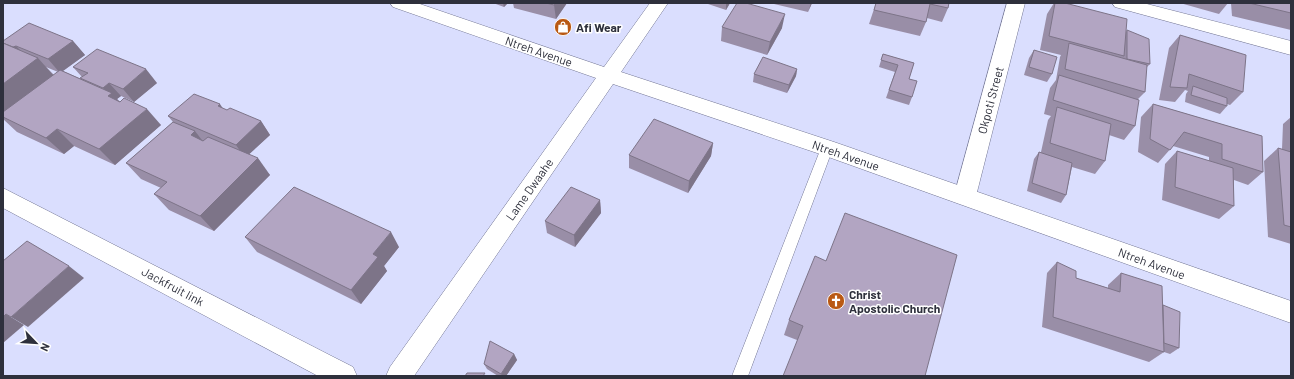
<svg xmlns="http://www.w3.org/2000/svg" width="1294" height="379" viewBox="0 0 1294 379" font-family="Barlow,sans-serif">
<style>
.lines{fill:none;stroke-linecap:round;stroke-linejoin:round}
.service-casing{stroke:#737693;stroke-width:1}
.minor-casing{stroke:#737693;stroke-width:1}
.tertiary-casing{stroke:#737693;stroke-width:1}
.service{fill:#fff;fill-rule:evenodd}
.minor{fill:#fff;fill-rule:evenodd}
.tertiary{fill:#fff;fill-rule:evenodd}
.wall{fill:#998ea7;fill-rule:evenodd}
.shaded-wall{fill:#7d7488}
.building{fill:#b2a5c2;stroke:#7d7488}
.labels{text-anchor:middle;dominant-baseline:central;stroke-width:3;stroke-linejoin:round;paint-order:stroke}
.poi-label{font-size:12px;font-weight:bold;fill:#2e303c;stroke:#fff;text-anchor:start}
.street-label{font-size:12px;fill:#2e303c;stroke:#fff}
</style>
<rect width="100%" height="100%" fill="#dadefe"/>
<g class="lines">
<defs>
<polygon id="service" points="827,143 831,145 833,148 748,376 732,376 821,148 823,145"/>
<g id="minor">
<polygon points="1007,3 1025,3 976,196 973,202 965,205 957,202 954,196"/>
<polygon points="1112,3 1143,3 1291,41 1291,55 1115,7"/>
<polygon points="3,188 353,367 357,376 318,376 3,208"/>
</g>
<polygon id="tertiary" points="390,3 417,3 604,67 650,3 668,3 621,72 834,142 1291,301 1291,323 820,154 613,84 414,376 386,376 390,367 596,78 393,7"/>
</defs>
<use href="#service" class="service-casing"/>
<use href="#minor" class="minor-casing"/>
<use href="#tertiary" class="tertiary-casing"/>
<use href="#service" class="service"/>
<use href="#minor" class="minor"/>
<use href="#tertiary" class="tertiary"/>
</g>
<g class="wall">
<polygon points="493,3 508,3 504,7"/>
<polygon points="513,3 567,3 556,19 514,8"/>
<polygon points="705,3 730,3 726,10"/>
<polygon points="774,3 812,3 808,12 774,4"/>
<polygon points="876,3 949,3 948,8 942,22 927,18 926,22 920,36 869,24"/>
<polygon points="1054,3 1065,3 1126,32 1127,30 1150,64 1146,68 1145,92 1138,99 1135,126 1124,140 1109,135 1105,161 1095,174 1072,167 1066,195 1061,203 1027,191 1034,159 1039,152 1041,152 1048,120 1051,116 1044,114 1050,88 1056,80 1060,57 1061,55 1040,50 1047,14"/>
<polygon points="1180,3 1228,3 1219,14"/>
<polygon points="1231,3 1291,3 1291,30 1232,16"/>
<polygon points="722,27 782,28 767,55 721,41"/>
<polygon points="1180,35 1243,92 1230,105 1227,104 1227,106 1220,114 1185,102 1186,94 1188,91 1185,90 1175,102 1159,100 1169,48"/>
<path d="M3 41H73L85 55 63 71 81 79 82 77 73 67 157 83 134 102 121 96 117 99 119 101 161 125 115 165 74 146 64 154 17 132 3 119ZM46 67 58 72 54 75Z"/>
<polygon points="1034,50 1052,74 1047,82 1024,75 1029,58"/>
<polygon points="883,54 914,63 909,79 912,97 909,105 886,98 895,72 879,67"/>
<polygon points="797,69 796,76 787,93 753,82 754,74"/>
<polygon points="1153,104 1262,136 1263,172 1248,185 1234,180 1234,206 1219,219 1162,200 1165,164 1177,151 1209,161 1209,157 1173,146 1158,163 1138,152 1141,117"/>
<polygon points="223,109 261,121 270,135 249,154 270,175 214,231 169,210 154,194 161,188 141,179 126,163 173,122 168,116"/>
<polygon points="1291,117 1291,244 1268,237 1264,161 1278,148 1282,149 1283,124"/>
<polygon points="713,143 711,156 688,193 629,168 629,155"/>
<polygon points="600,200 601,213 575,247 547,233 545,221"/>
<polygon points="245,237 399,247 384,266 387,271 361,304 257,252"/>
<polygon points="957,255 797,340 784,335 789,320 826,261"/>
<polygon points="1057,262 1076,278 1108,288 1108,285 1121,273 1163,305 1179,348 1170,354 1164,352 1149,362 1042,327 1047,273"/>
<polygon points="514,354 517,360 506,376 498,376 487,369 484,364"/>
</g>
<g class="shaded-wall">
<polygon points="503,3 508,3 504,7"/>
<polygon points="556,3 567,3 556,19 554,5"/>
<polygon points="726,3 730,3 726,10"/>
<polygon points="811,3 812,3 808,12"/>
<polygon points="785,14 782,28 767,55 770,42"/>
<polygon points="73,41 85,55 60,73 48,59"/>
<polygon points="16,46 29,59 13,47"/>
<polygon points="38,58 54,76 3,114 3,84"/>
<polygon points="146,69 157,83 134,102 123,89"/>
<polygon points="797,69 796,76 787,93 789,85"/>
<polygon points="109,83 121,96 117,99 127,110 108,96 109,95 103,88"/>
<polygon points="220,104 229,118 218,106"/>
<polygon points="147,109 161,125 115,165 99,149"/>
<polygon points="261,121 270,135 245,158 236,145"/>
<polygon points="57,129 74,146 64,154 46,138"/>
<polygon points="195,131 208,148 191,135"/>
<polygon points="713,143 711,156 688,193 689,181"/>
<polygon points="258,158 270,175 214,231 200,216"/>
<polygon points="600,200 601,213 575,247 574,235"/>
<polygon points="391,232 399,247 384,266 387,271 361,304 351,290 373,254"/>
<polygon points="69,266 84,278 28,327 11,317"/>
<polygon points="6,314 24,325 3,343 3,317"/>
<polygon points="514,354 517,360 506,376 502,376 501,374"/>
</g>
<g class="building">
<polygon points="546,3 556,3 554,5"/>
<polygon points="737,3 746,3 785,14 770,42 722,27"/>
<polygon points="876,3 949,3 948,8 930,4 926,22 874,10"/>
<polygon points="1055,3 1065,3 1127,19 1124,56 1049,36"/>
<polygon points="1249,3 1291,3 1291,13"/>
<polygon points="29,23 73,41 48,59 16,46 13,47 3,43 3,41"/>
<polygon points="1127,30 1149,39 1150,64 1127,59"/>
<polygon points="1180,35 1246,55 1243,92 1189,74 1187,88 1170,87"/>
<polygon points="3,43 38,58 3,84"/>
<polygon points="1069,43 1147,65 1145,92 1065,69"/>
<polygon points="97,49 146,69 123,89 109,83 103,88 80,78 88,73 73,67"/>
<polygon points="1034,50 1057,57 1052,74 1029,67"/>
<polygon points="883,54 914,63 909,79 917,81 912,97 889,90 898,65 881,60"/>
<polygon points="763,57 797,69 789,85 754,74"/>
<polygon points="60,70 112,93 108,96 120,102 124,98 147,109 99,149 57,129 46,138 3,117 3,112"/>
<polygon points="1059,75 1139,100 1135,126 1053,100"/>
<polygon points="1193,86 1227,98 1227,106 1191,95"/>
<polygon points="194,94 220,104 218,106 227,110 230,108 261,121 236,145 168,116"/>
<polygon points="1153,104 1262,136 1263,172 1222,159 1222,144 1184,132 1170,150 1150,139"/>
<polygon points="1057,107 1111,124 1105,161 1050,143"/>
<polygon points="654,119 713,143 689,181 629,155"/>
<polygon points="173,122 195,131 191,135 203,141 208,137 258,158 200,216 154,194 167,182 126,163"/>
<polygon points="1278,148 1291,152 1291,227 1284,225"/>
<polygon points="1177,151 1233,168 1234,206 1175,187"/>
<polygon points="1039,152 1072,163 1066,195 1032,183"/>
<polygon points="294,187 391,232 373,254 378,257 351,290 245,237"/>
<polygon points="571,187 600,200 574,235 545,221"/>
<polygon points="845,213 957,255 925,376 783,376 803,326 789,320 815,256 826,261"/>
<polygon points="27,241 69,266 11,317 6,314 3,317 3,261"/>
<polygon points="1057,262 1076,271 1076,278 1120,292 1121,273 1162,286 1164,352 1053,317"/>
<polygon points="1163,305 1180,312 1179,348 1164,343"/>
<polygon points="490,341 514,354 501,374 484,364"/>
<polygon points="467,373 485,373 483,376 465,376"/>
</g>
<defs>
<symbol id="shop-disc" viewBox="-11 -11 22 22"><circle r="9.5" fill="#b95914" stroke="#fff"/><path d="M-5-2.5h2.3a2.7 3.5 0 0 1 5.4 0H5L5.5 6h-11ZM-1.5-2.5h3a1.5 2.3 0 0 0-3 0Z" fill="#fff"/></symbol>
<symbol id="church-disc" viewBox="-11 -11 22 22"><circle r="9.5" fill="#b95914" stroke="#fff"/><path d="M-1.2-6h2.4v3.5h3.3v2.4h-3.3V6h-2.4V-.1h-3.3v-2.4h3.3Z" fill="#fff"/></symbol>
</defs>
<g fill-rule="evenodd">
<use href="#shop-disc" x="553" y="17" width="20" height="20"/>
<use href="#church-disc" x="826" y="291" width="20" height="20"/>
</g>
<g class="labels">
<g class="poi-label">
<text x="576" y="27">Afi Wear</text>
<text x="849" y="294">Christ<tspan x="849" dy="14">Apostolic Church</tspan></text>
</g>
<g class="street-label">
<text transform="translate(539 51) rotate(19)">Ntreh Avenue</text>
<text transform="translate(990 100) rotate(-75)">Okpoti Street</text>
<text transform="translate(846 155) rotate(19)">Ntreh Avenue</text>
<text transform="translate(529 189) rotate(-55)">Lame Dwaahe</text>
<text transform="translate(1152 263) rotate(20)">Ntreh Avenue</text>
<text transform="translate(173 286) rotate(28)">Jackfruit link</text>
</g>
</g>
<rect width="1294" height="379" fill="none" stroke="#2e303c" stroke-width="8"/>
<g transform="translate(36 343) rotate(115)" stroke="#ffffff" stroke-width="3" paint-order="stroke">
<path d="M0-3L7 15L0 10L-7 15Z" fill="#2e303c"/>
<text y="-6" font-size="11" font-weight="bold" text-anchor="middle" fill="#2e303c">N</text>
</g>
</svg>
